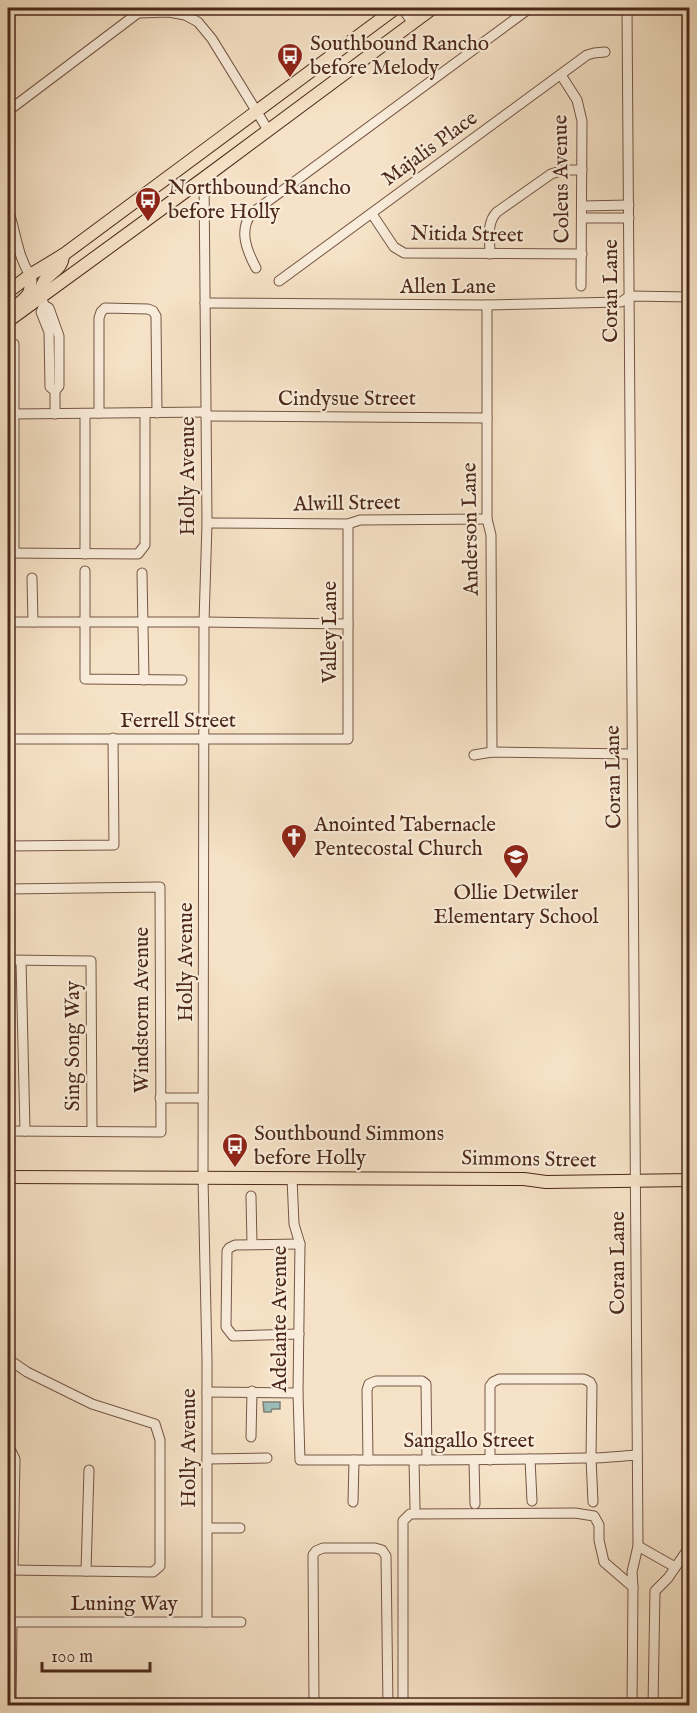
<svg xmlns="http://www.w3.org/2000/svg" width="697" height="1713" viewBox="0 0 697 1713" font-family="'IM FELL English',serif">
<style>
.water{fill:#9dbdb9;stroke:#7c8179;stroke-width:1.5}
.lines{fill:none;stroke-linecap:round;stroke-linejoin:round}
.minor-casing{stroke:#765645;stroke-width:11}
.major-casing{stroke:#4b281a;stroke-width:14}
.minor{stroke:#f9ecda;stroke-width:9}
.major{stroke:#f6e2c6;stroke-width:12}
.labels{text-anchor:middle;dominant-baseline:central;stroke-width:4.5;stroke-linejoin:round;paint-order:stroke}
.poi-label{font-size:21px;fill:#4b281a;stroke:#f9ecda;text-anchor:start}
.street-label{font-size:21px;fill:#4b281a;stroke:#f9ecda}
</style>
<rect width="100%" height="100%" fill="#f6e2c6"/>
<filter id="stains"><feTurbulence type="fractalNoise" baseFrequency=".00333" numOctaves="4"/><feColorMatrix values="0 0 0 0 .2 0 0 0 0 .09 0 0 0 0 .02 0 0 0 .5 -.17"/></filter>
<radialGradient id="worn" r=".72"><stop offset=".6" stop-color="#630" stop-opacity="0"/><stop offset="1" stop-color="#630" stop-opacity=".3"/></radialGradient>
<polygon class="water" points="263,1402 280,1402 280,1409 272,1409 271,1412 264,1412"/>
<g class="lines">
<defs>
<g id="minor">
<polyline points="133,8 138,13 169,12 185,15 198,22 212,39 268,130"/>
<polyline points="402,8 413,23"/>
<polyline points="627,8 638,1546 632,1572 633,1587"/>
<polyline points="561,75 577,100 582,121 581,286"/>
<polyline points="8,111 138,13"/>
<polyline points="204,178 207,523 204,622 203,1178 207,1359 207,1622"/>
<polyline points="582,206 629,205"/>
<path d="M8 209C16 232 17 255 30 275"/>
<polyline points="372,214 394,247 404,253 582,254"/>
<polyline points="582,218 629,218"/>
<path d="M490 254C490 239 486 223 497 212L551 174 564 170H582"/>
<path d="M256 268C247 251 238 230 252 213L530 8"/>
<polyline points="279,281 587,55 594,53 605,52"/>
<polyline points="41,296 44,305 41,312 49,332 50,387 55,391 55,414"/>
<polyline points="205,303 487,305 621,302 630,296 690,297"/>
<polyline points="44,305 49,308 59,336 59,386 55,391"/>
<polyline points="487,305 487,519 491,535 492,752"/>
<polyline points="14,344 14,553"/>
<polyline points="99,413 99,318 101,312 105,308 148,309 153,311 156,316 157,413"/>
<polyline points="14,414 206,412"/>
<polyline points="206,416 487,418"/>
<polyline points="207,523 348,524 360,520 487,519"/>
<polyline points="8,553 138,554 145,545 145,413"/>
<polyline points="85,554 85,414"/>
<polyline points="85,571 85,679 182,680"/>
<polyline points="142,573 144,680"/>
<polyline points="32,578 33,622"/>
<polyline points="8,622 204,622 348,624"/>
<polyline points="8,739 348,739 348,524"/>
<polyline points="474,755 492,752 632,754"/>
<polyline points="8,846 114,845 113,738"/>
<polyline points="8,889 160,887 161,1132 8,1131"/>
<polyline points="8,960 91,961 92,1131"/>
<polyline points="21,961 25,1131"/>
<polyline points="160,1098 203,1098"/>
<path d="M292 1178 294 1224 300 1244 298 1393 300 1460C396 1460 491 1460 587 1458 604 1458 621 1456 637 1455"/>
<polyline points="251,1196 252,1244"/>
<polyline points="299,1334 233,1336 226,1327 227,1251 229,1248 235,1245 300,1244"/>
<polyline points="8,1357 11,1361 27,1372 92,1404 155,1424 160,1440 160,1566 153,1572 8,1570"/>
<polyline points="207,1392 298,1393"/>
<polyline points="251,1437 252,1391"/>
<polyline points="9,1447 15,1459 13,1570"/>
<polyline points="207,1459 267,1458"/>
<polyline points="530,1459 532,1501"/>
<polyline points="368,1460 367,1390 369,1384 376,1381 422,1381 426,1384 427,1460"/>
<polyline points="414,1460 415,1508"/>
<polyline points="474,1460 475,1504"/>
<polyline points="490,1460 490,1386 493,1382 499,1379 584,1379 590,1382 592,1386 591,1458 593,1502"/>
<polyline points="353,1502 354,1460"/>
<polyline points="208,1528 240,1528"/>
<polyline points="638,1546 675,1567"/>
<polyline points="86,1571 89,1470"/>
<polyline points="8,1622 241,1622"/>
<polyline points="11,1706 12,1622"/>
<polyline points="314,1706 313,1555 316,1551 323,1548 375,1548 382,1550 386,1556 388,1706"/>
<polyline points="403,1706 403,1521 410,1514 575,1513 594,1516 599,1525 599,1540 604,1562 633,1587 632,1706"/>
<polyline points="653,1706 655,1591 668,1578 690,1546"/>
</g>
<g id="major">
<polyline points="8,292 30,275 63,255 396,8"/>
<path d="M41 296C40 270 62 276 63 255"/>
<path d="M16 306C30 295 32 293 30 275"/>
<polyline points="8,321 204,178 433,8"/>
<polyline points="8,1177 524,1179 546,1182 690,1180"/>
</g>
</defs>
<use href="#minor" class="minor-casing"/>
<use href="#major" class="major-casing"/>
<use href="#minor" class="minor"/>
<use href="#major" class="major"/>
</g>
<defs>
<symbol id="bus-pin" viewBox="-11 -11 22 30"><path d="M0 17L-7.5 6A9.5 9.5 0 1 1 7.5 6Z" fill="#8f2418" stroke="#f9ecda"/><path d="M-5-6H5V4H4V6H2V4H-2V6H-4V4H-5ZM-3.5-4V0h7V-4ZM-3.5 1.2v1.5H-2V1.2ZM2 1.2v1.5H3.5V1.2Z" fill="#fff"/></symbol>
<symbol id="church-pin" viewBox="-11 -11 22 30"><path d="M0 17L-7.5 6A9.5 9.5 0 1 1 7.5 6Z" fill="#8f2418" stroke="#f9ecda"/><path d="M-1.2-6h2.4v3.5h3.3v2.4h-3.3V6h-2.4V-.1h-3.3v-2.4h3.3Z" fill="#fff"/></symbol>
<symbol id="school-pin" viewBox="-11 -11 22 30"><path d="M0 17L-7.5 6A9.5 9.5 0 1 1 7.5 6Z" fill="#8f2418" stroke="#f9ecda"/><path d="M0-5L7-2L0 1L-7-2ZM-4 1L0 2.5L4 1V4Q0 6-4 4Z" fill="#fff"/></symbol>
</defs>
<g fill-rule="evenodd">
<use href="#bus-pin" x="275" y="41" width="30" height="40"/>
<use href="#bus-pin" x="133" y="185" width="30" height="40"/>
<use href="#church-pin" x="279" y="822" width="30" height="40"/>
<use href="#school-pin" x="501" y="842" width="30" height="40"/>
<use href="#bus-pin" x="220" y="1131" width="30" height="40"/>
</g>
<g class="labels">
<g class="poi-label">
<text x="310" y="44">Southbound Rancho<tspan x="310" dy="24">before Melody</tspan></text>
<text x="168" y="188">Northbound Rancho<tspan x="168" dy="24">before Holly</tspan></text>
<text x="314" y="825">Anointed Tabernacle<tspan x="314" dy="24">Pentecostal Church</tspan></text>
<text x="516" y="893" text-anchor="middle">Ollie Detwiler<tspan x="516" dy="24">Elementary School</tspan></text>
<text x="254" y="1134">Southbound Simmons<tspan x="254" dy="24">before Holly</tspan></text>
</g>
<g class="street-label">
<text transform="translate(430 149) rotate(-36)">Majalis Place</text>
<text transform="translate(562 179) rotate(-91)">Coleus Avenue</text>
<text transform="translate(467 235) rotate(1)">Nitida Street</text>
<text x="448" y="287">Allen Lane</text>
<text transform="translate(611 291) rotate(-90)">Coran Lane</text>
<text x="347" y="399">Cindysue Street</text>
<text transform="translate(188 476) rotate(-90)">Holly Avenue</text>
<text transform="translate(347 504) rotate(-1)">Alwill Street</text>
<text transform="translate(471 529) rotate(-91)">Anderson Lane</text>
<text transform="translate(330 632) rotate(-90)">Valley Lane</text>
<text x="178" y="721">Ferrell Street</text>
<text transform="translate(614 777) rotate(-91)">Coran Lane</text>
<text transform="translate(186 962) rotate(-90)">Holly Avenue</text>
<text transform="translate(142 1010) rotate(-90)">Windstorm Avenue</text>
<text transform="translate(73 1046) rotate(-90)">Sing Song Way</text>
<text transform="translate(529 1160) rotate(1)">Simmons Street</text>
<text transform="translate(618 1263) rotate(-90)">Coran Lane</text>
<text transform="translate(280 1319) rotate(-90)">Adelante Avenue</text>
<text x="469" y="1441">Sangallo Street</text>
<text transform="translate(189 1448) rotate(-90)">Holly Avenue</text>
<text x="124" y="1604">Luning Way</text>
</g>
</g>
<rect width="697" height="1713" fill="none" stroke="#f6e2c6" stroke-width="30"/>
<rect x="9" y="9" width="679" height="1695" fill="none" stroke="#4b281a" stroke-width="3"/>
<rect x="15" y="15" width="667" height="1683" fill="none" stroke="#4b281a" stroke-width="1.5"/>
<path d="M42 1662v9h108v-9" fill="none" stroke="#4b281a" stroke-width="3"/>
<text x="51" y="1662" font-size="18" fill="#4b281a" stroke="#f9ecda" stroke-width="4.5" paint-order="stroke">100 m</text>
<rect width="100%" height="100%" filter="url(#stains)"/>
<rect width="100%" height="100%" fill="url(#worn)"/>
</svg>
